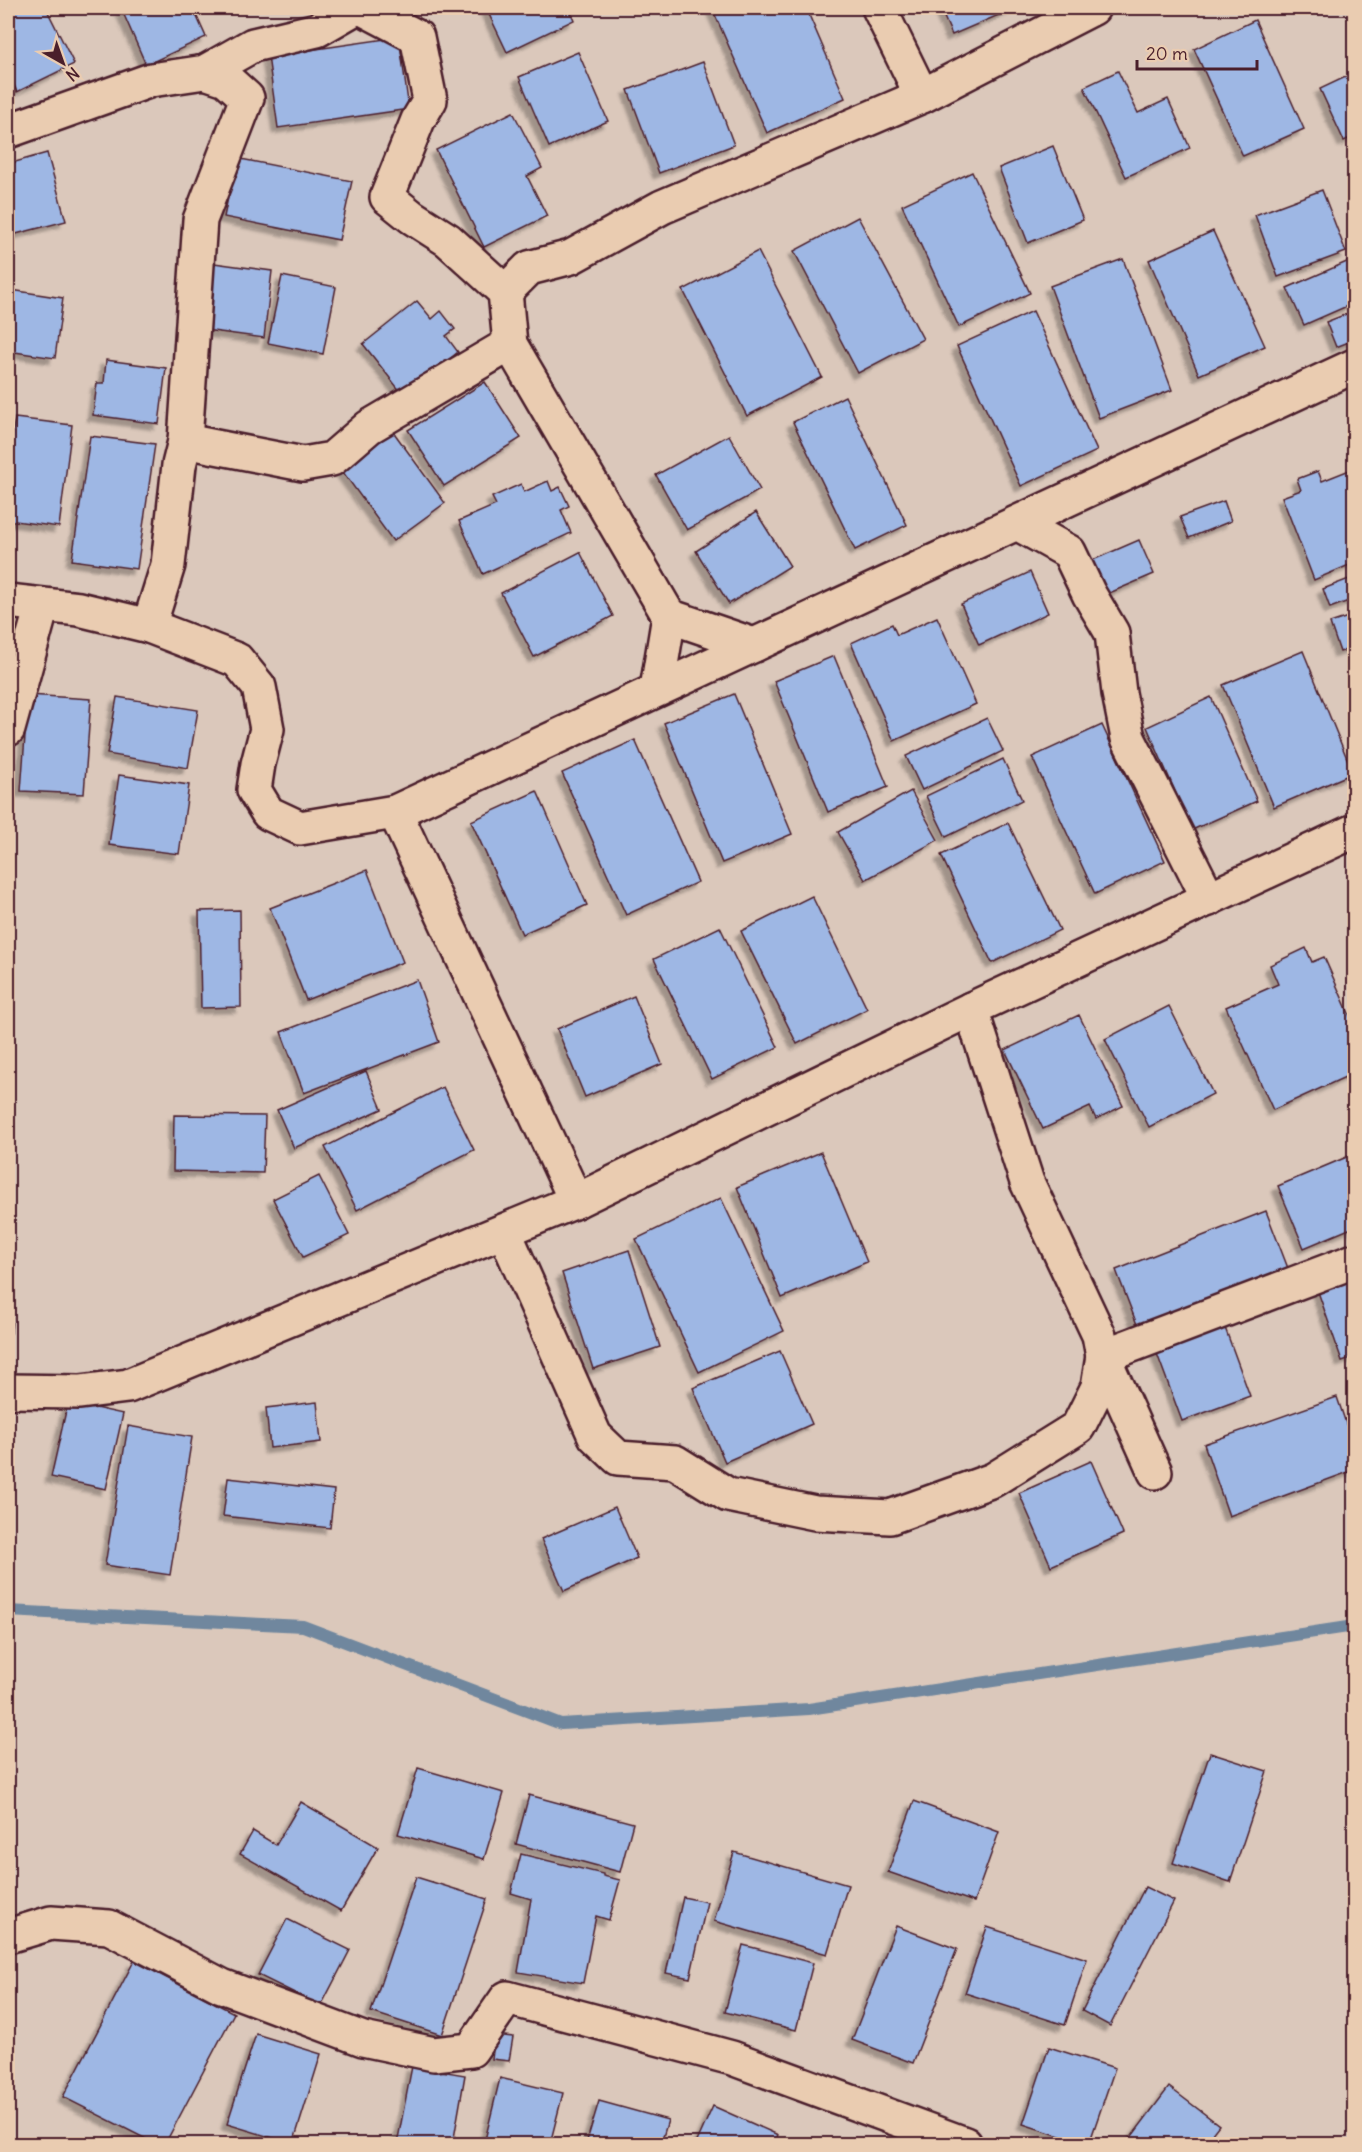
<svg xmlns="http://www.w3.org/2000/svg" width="1362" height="2152" viewBox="0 0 1362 2152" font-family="Delius,sans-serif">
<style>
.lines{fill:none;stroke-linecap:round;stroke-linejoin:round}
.stream{stroke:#6f879e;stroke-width:12}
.building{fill:#9eb7e4;stroke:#4a1f2b;stroke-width:1.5;filter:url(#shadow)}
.minor-casing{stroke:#4a1f2b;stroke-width:38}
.minor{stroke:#eaccb1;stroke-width:33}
</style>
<defs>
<filter id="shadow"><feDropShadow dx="-5.5" dy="5.5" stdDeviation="1.5" flood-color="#0004"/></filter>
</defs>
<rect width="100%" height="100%" fill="#dbc8bb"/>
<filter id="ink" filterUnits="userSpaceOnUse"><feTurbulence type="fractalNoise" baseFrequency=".0167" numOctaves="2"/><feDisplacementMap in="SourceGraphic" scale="12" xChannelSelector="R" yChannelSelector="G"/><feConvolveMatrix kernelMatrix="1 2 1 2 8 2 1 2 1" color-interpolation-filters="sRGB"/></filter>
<g filter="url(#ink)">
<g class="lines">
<polyline class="stream" points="8,1611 303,1626 561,1724 809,1709 1354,1626"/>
</g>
<g class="building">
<polygon points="8,8 46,8 74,64 17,92 8,71"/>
<polygon points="121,8 193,8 206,37 146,65"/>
<polygon points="486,8 569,8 574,20 507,52"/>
<polygon points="712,8 806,8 845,98 767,133"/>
<polygon points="940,8 1015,8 952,35"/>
<polygon points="1255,20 1304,129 1243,156 1194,49"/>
<polygon points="399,37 409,109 278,128 268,56"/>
<polygon points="578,52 608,121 549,147 519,77"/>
<polygon points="703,62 734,145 659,173 628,90"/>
<polygon points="1118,71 1138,113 1168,99 1190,148 1126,177 1084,87"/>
<polygon points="1354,73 1354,136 1344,141 1320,89"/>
<polygon points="513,112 542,168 527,176 547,216 484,247 436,150"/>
<polygon points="1053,146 1083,220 1028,243 999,168"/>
<polygon points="47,153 66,221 12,235 8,216 8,164"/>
<polygon points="236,158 352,181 339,240 224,217"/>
<polygon points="972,172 1030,293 959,327 902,205"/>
<polygon points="1322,190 1346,252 1278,277 1255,215"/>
<polygon points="858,217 923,339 858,373 794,251"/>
<polygon points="1213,231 1265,346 1199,375 1149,260"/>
<polygon points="758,251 822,377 747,416 683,290"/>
<polygon points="1123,259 1172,390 1099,418 1050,286"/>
<polygon points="1349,261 1354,273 1354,303 1304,325 1287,288"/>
<polygon points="214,263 272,271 264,338 205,330"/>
<polygon points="282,276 336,287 323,354 268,343"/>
<polygon points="11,290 63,298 55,358 8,351 8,315"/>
<polygon points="417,301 432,319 441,311 455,329 446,336 458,352 404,396 363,344"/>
<polygon points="1033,311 1097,451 1021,486 957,346"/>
<polygon points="1354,311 1354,340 1336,347 1326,322"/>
<polygon points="106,360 166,368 159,424 93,415 97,383 104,383"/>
<polygon points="485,382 521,438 444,486 408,430"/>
<polygon points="845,396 907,525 855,550 793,422"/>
<polygon points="15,418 72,425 59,527 8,520 8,472"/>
<polygon points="392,430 445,503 393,541 340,468"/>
<polygon points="729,435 760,490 687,530 656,475"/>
<polygon points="90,436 155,444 137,569 72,560"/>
<polygon points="1352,469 1354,476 1354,563 1314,580 1282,497 1301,490 1297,479 1318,471 1322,481"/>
<polygon points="548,481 552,491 560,487 569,506 561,510 571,533 483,574 459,521 496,505 492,497 521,484 524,492"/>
<polygon points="1224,501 1231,521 1189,538 1180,517"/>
<polygon points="756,512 790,566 729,604 696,551"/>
<polygon points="1139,540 1154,574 1100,597 1086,563"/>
<polygon points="580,552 613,616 534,657 501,593"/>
<polygon points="1030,572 1048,613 979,645 961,604"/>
<polygon points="1354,577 1354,599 1330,608 1323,589"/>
<polygon points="1354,615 1354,647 1340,652 1330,623"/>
<polygon points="937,617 976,704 894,741 851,643 892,624 897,635"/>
<polygon points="1303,651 1353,773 1274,807 1223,685"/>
<polygon points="834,656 888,787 828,812 774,681"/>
<polygon points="734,694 792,834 722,863 664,723"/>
<polygon points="28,695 91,699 84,794 21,791"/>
<polygon points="117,697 198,710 188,768 107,754"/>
<polygon points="1211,697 1257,801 1192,830 1147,727"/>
<polygon points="987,718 1003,751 922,790 906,756"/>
<polygon points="1102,725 1165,861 1095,894 1032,757"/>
<polygon points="635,740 698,882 626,915 562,773"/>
<polygon points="1003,759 1022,800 946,837 926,796"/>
<polygon points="119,775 189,785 179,854 109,845"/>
<polygon points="537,791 587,905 522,934 471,821"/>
<polygon points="911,791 938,840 865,880 838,832"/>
<polygon points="1008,823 1060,930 992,963 941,855"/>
<polygon points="367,870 403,962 306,1000 270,908"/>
<polygon points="812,896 867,1009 797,1044 741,931"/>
<polygon points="240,910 241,1007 201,1008 199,911"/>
<polygon points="720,927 778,1047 712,1079 654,959"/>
<polygon points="1306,948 1312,962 1324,957 1354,1025 1354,1073 1273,1110 1226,1007 1278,984 1270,965"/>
<polygon points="417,980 439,1042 304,1093 281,1032"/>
<polygon points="634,996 662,1064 585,1097 557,1029"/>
<polygon points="1169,1006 1213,1094 1149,1127 1105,1039"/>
<polygon points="1079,1015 1123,1106 1096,1119 1090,1107 1043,1129 1005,1050"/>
<polygon points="366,1071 382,1109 294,1148 277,1110"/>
<polygon points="443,1087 474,1150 357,1210 325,1147"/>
<polygon points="174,1115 265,1116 263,1173 173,1171"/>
<polygon points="821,1152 867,1262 782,1298 737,1187"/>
<polygon points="1354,1154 1354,1227 1304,1248 1278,1186"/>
<polygon points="319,1176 349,1235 303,1257 273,1199"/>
<polygon points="721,1198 784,1331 699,1372 636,1239"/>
<polygon points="1266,1211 1291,1276 1141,1335 1116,1270"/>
<polygon points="629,1250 660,1347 593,1369 562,1273"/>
<polygon points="8,1269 15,1270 11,1333 8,1333"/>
<polygon points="1354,1269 1354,1357 1342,1361 1315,1283"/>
<polygon points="1224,1325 1250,1396 1182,1421 1156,1351"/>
<polygon points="780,1351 812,1424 725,1462 693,1388"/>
<polygon points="1337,1397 1354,1447 1354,1470 1229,1516 1204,1444"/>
<polygon points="68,1402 123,1414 106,1489 51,1477"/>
<polygon points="317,1402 321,1442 270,1448 266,1408"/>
<polygon points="128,1426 192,1437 170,1575 105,1565"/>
<polygon points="1091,1461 1123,1534 1051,1566 1019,1493"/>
<polygon points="228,1478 334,1490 330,1528 223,1516"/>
<polygon points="615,1507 637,1558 564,1591 541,1539"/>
<polygon points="1210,1753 1267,1771 1230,1882 1173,1863"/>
<polygon points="418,1768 504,1793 484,1859 398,1834"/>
<polygon points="529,1795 633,1823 620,1872 516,1844"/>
<polygon points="914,1801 999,1832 974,1902 888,1872"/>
<polygon points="301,1802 378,1847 341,1911 240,1854 253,1831 276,1845"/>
<polygon points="734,1852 848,1885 827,1954 714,1921"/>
<polygon points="521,1854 603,1874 603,1876 620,1880 609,1920 596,1916 583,1983 518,1972 531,1899 511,1893"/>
<polygon points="416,1877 487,1899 442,2035 371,2012"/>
<polygon points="1145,1887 1174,1901 1110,2026 1082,2011"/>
<polygon points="683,1897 707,1902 690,1978 666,1973"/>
<polygon points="287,1919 350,1950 321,2006 258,1975"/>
<polygon points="896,1926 957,1949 913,2063 852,2040"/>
<polygon points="987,1927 1087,1959 1065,2025 965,1993"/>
<polygon points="743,1945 813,1963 796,2030 725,2012"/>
<polygon points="134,1961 234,2013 165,2144 156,2144 63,2097"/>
<polygon points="256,2034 321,2054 293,2144 227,2124"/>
<polygon points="495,2035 513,2037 509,2061 492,2059"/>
<polygon points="1049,2047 1115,2068 1089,2144 1084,2144 1023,2124"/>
<polygon points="412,2066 465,2075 453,2144 397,2144"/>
<polygon points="500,2078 563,2093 550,2144 484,2144"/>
<polygon points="1169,2087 1219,2125 1204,2144 1126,2144"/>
<polygon points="599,2101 668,2120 661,2144 586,2144"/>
<polygon points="713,2106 778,2135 774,2144 696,2144"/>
</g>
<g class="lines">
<defs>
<g id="minor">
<polyline points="362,8 417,37 430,100 418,120 387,197 412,217 448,240 505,292 510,344 669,616 657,689"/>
<polyline points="879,8 922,96"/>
<polyline points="8,131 151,80 205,72 253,45 317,30 355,8"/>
<polyline points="505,292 529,268 571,257 662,207 922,96 1093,8"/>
<polyline points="185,441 303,464 332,459 369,427 510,344"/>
<polyline points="1017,523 1069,552 1089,594 1112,633 1119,693 1128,738 1209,899"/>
<polyline points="8,601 79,609 149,626 237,660 259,687 267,729 258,764 254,790 268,813 300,828 395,812 1354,366"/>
<polyline points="669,616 754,645"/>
<polyline points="149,626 168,565 179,465 185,441 200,220 247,98 226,79 205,72"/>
<polyline points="8,729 42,606"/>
<polyline points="395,812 576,1201"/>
<polyline points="971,1009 1027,1182 1099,1335 1103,1356 1155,1472"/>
<polyline points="504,1231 595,1436 618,1458 675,1462 728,1495 815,1513 890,1517 993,1480 1078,1427 1098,1387 1103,1356"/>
<polyline points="1103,1356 1354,1261"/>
<polyline points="8,1391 80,1392 128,1386 576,1201 971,1009 1354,831"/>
<polyline points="8,1936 51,1923 109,1927 222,1986 363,2039 434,2054 471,2050 507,1998 732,2058 965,2144"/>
</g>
</defs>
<use href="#minor" class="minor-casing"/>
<use href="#minor" class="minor"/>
</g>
</g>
<rect width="1362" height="2152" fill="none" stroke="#eaccb1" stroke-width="30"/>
<rect x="15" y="15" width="1332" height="2122" fill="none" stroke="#4a1f2b" stroke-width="2" filter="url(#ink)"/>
<g transform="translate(63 63) rotate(140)" stroke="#eaccb1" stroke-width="4.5" paint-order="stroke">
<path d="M0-4.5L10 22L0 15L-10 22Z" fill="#4a1f2b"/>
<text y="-9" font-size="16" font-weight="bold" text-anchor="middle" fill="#4a1f2b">N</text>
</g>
<path d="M1137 60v9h120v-9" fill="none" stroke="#4a1f2b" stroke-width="3"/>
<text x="1146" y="60" font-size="18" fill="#4a1f2b" stroke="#eaccb1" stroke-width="4.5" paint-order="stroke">20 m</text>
</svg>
